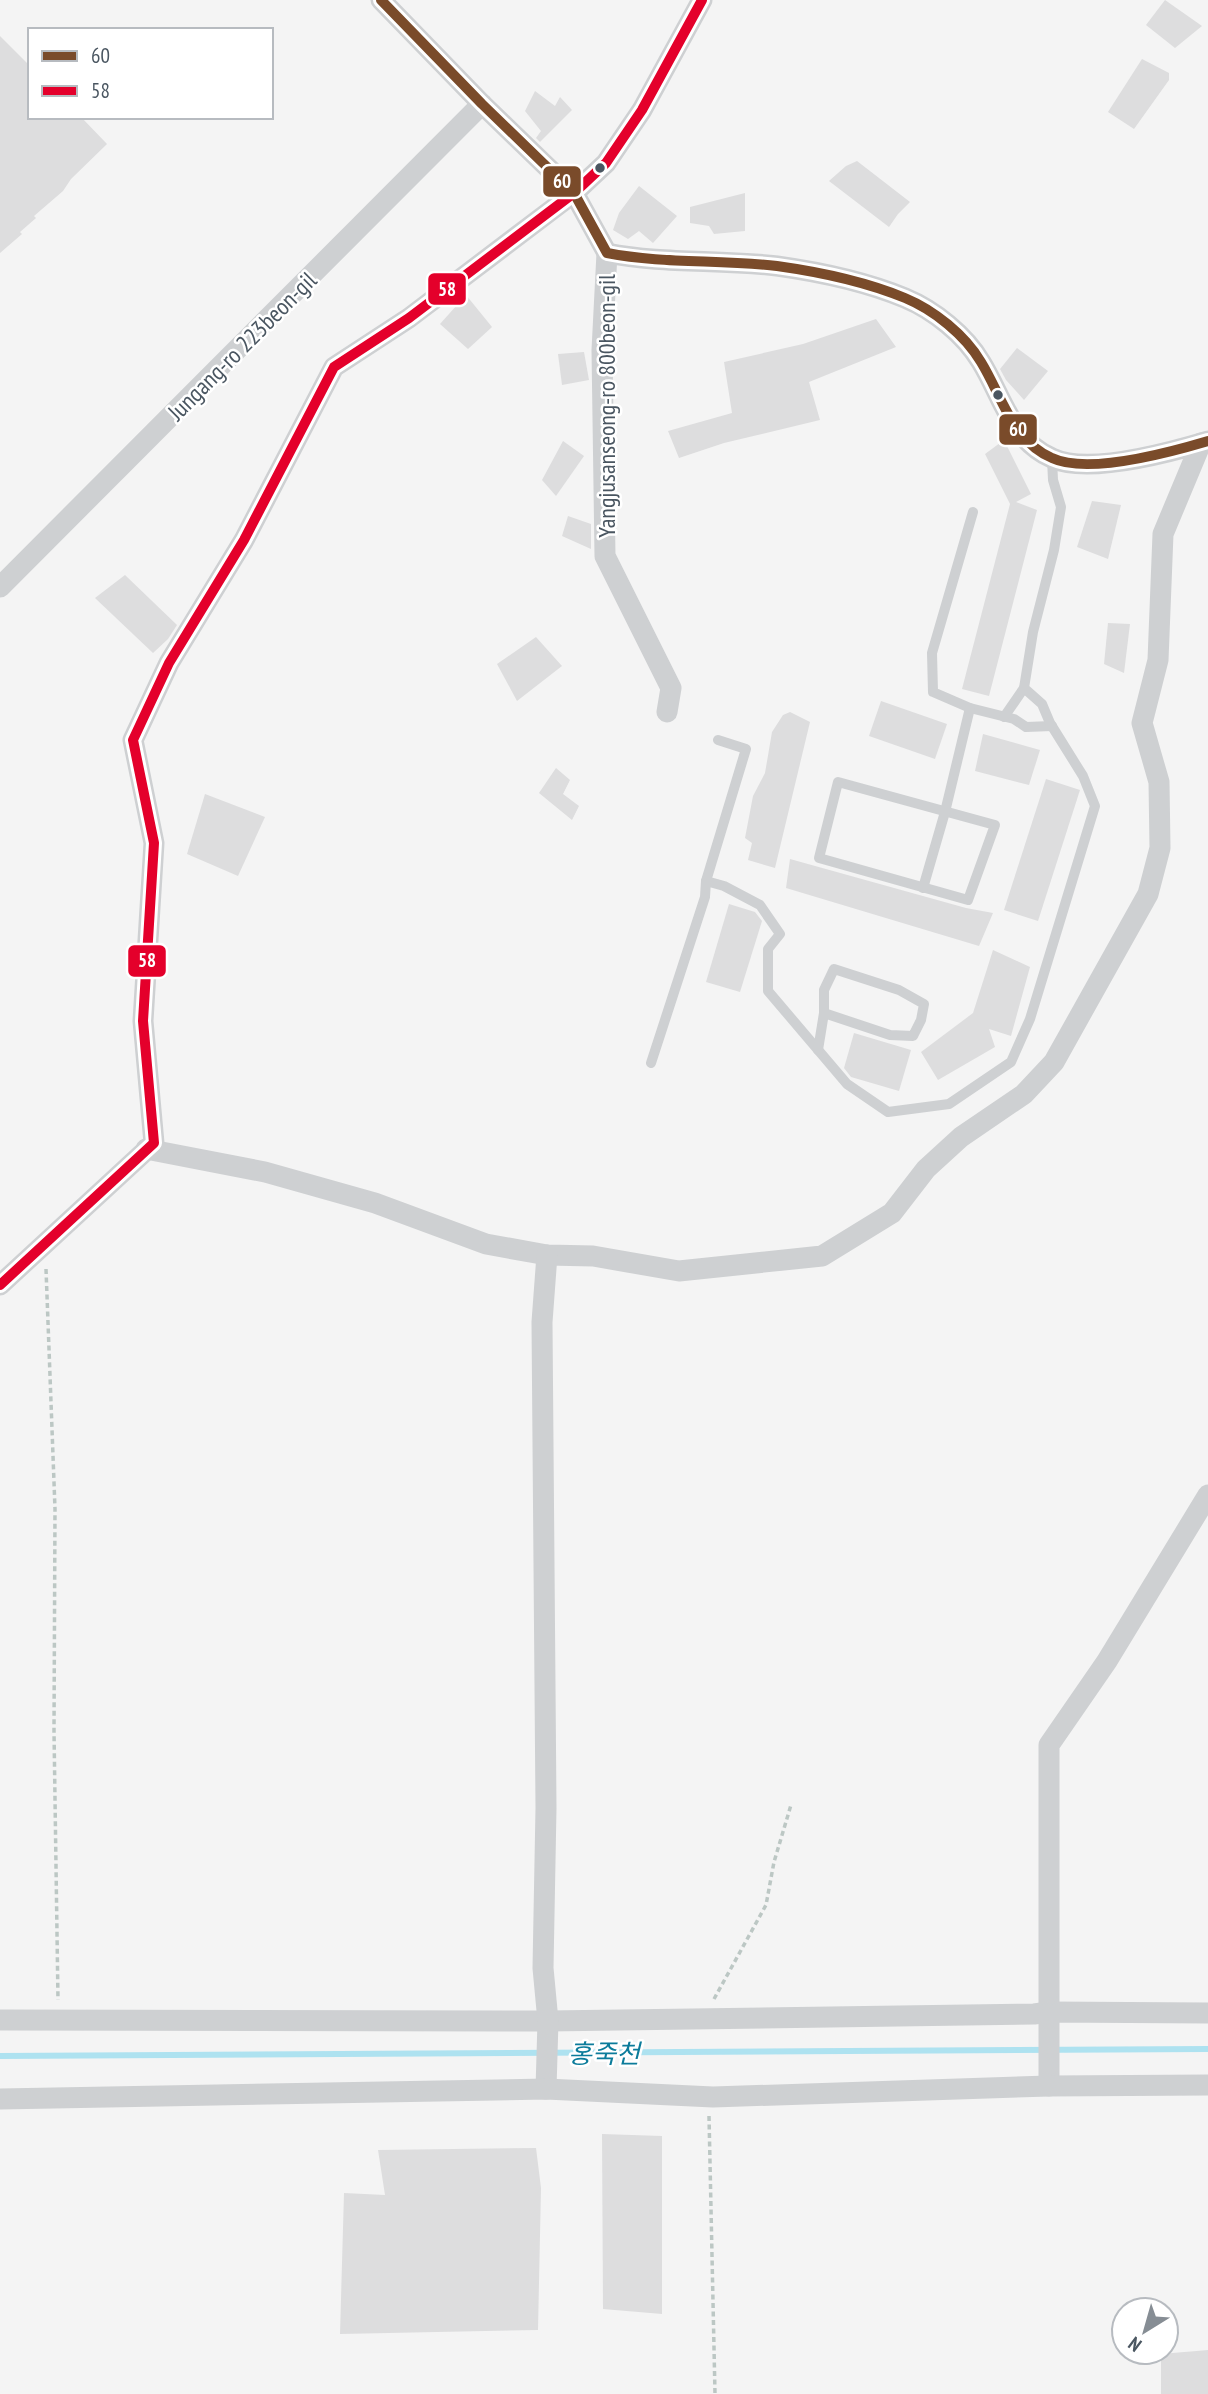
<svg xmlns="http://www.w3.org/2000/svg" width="1208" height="2394" viewBox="0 0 1208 2394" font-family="'PT Sans Narrow','Noto Sans KR',sans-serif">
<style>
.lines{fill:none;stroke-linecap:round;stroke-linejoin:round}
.stream{stroke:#aee2f0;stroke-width:6}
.building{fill:#ddddde}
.path{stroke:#bcc7c4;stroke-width:3.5;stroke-dasharray:5 3.5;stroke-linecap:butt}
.lane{stroke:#ced0d2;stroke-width:10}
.street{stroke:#ced0d2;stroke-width:21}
.bus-1-casing{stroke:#fff;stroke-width:16}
.bus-2-casing{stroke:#fff;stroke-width:16}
.bus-1{stroke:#7a4b2a;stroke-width:10}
.bus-2{stroke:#e4002b;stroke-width:10}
.bus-dot{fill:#4a5661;stroke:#fff;stroke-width:2.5}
.labels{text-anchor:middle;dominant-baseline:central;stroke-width:5;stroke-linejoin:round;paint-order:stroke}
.street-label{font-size:24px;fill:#4a5661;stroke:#fff}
.water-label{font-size:26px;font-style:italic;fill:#0c7c9b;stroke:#fff}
.line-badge{stroke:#fff;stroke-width:2.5}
.badge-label{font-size:19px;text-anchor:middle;font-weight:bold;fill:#fff}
</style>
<rect width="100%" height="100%" fill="#f4f4f4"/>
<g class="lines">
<polyline class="stream" points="0,2056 1208,2049"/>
</g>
<g class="building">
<polygon points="1165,0 1202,26 1175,48 1146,25"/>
<polygon points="0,36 30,66 30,117 81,117 107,144 71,179 63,191 34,216 36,218 20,232 22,234 0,253"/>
<polygon points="1142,59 1169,73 1169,80 1134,129 1108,112"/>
<polygon points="535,91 555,106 560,97 572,110 540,142 536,138 541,131 525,111"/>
<polygon points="857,161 910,202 898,214 889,227 829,181 846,166"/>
<polygon points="639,186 677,216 653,243 639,231 628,239 613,230 619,213"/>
<polygon points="745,193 745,231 714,234 709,226 690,223 690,207"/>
<polygon points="466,295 492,327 468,349 440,324"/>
<polygon points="876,319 896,347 809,382 820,420 724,443 679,458 668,431 732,413 724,362 803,344"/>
<polygon points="1017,348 1048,371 1024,400 1006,380 1000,369"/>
<polygon points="584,352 589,380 562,385 558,354"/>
<polygon points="1004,440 1031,494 1016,502 1037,510 989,696 962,689 1010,504 985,454"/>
<polygon points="563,441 584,456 556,496 542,480"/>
<polygon points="1092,501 1121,505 1108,559 1077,547"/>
<polygon points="568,516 591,524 591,549 562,536"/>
<polygon points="125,575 177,625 168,639 153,653 95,598"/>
<polygon points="1108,623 1130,624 1124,673 1104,664"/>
<polygon points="536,637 562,666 517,701 497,664"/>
<polygon points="881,701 947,724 935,759 869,736"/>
<polygon points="790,712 810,722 775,868 748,860 752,843 745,838 753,796 765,773 772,732 783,715"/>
<polygon points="983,734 1040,750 1029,785 975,771"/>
<polygon points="556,768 570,780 563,794 579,806 572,820 539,793"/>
<polygon points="1046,779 1080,790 1038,921 1004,910"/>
<polygon points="205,794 265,817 238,876 187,854"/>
<polygon points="790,859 966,908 993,913 979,946 786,888"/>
<polygon points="729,904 755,912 762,921 740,992 706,982"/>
<polygon points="993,950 1030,967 1011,1036 989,1029 995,1047 938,1080 921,1052 973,1013"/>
<polygon points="854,1033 911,1050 899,1091 851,1077 844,1068"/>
<polygon points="602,2134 662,2136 662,2314 603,2309"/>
<polygon points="536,2148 541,2188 538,2330 340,2334 344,2193 385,2195 378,2150"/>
<polygon points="1208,2350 1208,2394 1161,2394 1161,2354"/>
</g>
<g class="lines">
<g class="path">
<polyline points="46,1269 55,1509 54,1731 58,2000"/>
<polyline points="714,1999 766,1905 774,1862 791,1805"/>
<polyline points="709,2116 715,2394"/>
</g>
<g class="lane">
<polyline points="973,512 932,653 933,692 970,708 1014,719 1026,727 1052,726"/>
<polyline points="1004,717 1024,688"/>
<polygon points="838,782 995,825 968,900 819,858"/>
<polyline points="706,881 724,886 760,905 780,934 768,949 768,991 847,1084 888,1112 949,1104 1011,1062 1030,1019 1095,806 1083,776 1050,723 1042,704 1024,688 1033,632 1054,550 1061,507 1053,480 1052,459"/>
<polyline points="923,888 945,812 970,708"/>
<polyline points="818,1050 824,1013 824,990 834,969 899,990 924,1004 921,1020 913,1036 890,1035 824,1013"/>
<polyline points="651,1063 705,897 706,881 746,749 718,740"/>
</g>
<g class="street">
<path d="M381 0 482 104 574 193 607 253C663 264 720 259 777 266 820 272 864 281 905 298 934 310 965 335 981 362 1002 396 1012 441 1052 458 1088 475 1171 452 1208 441"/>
<polyline points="607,253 602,350 605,556 671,688 667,712"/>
<polyline points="0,587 482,104"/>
<polyline points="146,1149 265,1172 375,1203 486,1244 547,1255 593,1256 679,1271 822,1256 892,1213 926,1169 961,1137 1024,1094 1054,1062 1148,894 1160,848 1159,782 1142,723 1158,660 1163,534 1201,443"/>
<polyline points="0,1285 154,1143 143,1021 154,843 133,740 169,663 244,540 334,367 409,318 574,193 606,163 642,110 702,0"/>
<polyline points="0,2020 548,2021 1034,2014 1049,2012 1208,2013"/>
<polyline points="1049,2086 1049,1745 1107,1661 1208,1495"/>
<polyline points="546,2089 548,2021 543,1968 546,1808 542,1322 547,1255"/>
<polyline points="0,2099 546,2089 713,2097 1049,2086 1208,2085"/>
</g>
<defs>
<path id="bus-1" d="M381 0 482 104 574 193 607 253C663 264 720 259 777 266 820 272 864 281 905 298 934 310 965 335 981 362 1002 396 1012 441 1052 458 1088 475 1171 452 1208 441"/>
<polyline id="bus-2" points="0,1285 154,1143 143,1021 154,843 133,740 169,663 244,540 334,367 409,318 574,193 606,163 642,110 702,0"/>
</defs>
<use href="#bus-1" class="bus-1-casing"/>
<use href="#bus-2" class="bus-2-casing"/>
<use href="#bus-1" class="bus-1"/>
<use href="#bus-2" class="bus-2"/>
</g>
<g class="bus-dot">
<circle cx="600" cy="168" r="6"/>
<circle cx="998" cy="395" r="6"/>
</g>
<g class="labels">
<g class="street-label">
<text transform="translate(242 346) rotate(-45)">Jungang-ro 223beon-gil</text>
<text transform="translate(606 406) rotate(-90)">Yangjusanseong-ro 800beon-gil</text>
</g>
<g class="water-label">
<text x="604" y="2053">홍죽천</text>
</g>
</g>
<g class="line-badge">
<rect x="542" y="165" width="40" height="33" rx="7" fill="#7a4b2a"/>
<rect x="427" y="272" width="40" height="34" rx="7" fill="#e4002b"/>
<rect x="998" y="413" width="40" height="33" rx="7" fill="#7a4b2a"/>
<rect x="127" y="944" width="40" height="34" rx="7" fill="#e4002b"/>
</g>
<g class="badge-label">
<text x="562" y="188">60</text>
<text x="447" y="296">58</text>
<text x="1018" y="436">60</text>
<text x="147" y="967">58</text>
</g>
<rect x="28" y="28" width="245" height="91" fill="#ffffff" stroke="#b7bbc0" stroke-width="2"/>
<rect x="42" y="51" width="35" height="10" fill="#7a4b2a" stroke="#b7bbc0" stroke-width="2"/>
<text x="91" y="63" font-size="21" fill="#4a5661">60</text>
<rect x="42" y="86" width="35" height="10" fill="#e4002b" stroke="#b7bbc0" stroke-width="2"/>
<text x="91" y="98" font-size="21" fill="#4a5661">58</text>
<g transform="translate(1145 2331) rotate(217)"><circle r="33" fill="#ffffff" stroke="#b7bbc0" stroke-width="2"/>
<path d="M0-5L12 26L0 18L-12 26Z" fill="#868d94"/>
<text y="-10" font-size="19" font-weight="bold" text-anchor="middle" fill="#4a5661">N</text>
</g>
</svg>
